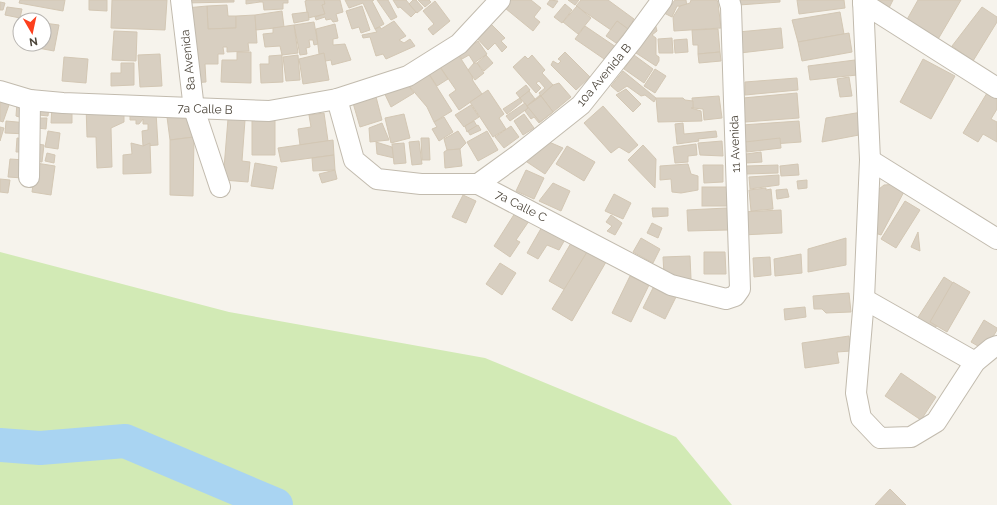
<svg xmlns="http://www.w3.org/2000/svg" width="997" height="505" viewBox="0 0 997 505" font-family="Raleway,sans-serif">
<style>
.green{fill:#d2eab5}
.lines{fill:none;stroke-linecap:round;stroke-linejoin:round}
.river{stroke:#a9d4f2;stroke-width:34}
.building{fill:#d8cfc1;stroke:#d3c7b4}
.minor-casing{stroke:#c2bbae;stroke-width:22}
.minor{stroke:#fff;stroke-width:20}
.labels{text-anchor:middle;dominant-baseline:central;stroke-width:3.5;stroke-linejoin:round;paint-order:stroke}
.street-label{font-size:12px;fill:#4b4439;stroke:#fff}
</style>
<rect width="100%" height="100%" fill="#f6f3ec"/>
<polygon class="green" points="0,252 229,312 485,358 676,437 732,505 0,505"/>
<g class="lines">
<polyline class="river" points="0,445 40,448 125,441 276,505"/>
</g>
<g class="building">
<polygon points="20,0 65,0 63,11 19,3"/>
<polygon points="89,0 107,0 107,11 89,10"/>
<polygon points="112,0 167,0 165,30 111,28"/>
<polygon points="185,0 234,0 234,2 185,3"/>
<polygon points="246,0 259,0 260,2 246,4"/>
<polygon points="259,0 288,0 288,3 283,3 283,9 264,10 263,2 260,2"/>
<polygon points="308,0 325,0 325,4 322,5 325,14 308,18 305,1"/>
<polygon points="324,0 340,0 343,12 336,14 338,21 333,22 331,19 326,20 325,17 316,20 315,17 325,14 322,5 325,4"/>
<polygon points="345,0 374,0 372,1 384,24 375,29 363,3 349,8"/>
<polygon points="377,0 388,0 397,17 391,20"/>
<polygon points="393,0 406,0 416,12 411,17 400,7 398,8"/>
<polygon points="413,0 416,0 423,8 417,13 409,4"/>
<polygon points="418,0 429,0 431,2 425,7"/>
<polygon points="504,0 531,0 541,8 534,17 540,22 533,31 500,4"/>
<polygon points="550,0 558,1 553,8 547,4"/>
<polygon points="568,0 579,0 575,5"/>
<polygon points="581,0 608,0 634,19 628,29 617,21 611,30 576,6"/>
<polygon points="675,0 686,0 687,7 677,6 672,17 664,13"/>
<polygon points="691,0 717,0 718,3 721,28 674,31 673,17 680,6 690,3"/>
<polygon points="739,0 780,0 780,2 739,5"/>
<polygon points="797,0 844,0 845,8 799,14"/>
<polygon points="873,0 893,0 889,8"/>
<polygon points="918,0 961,0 937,41 905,23"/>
<polygon points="435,1 450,21 433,35 428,29 434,24 423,11"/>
<polygon points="0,2 5,3 3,10 0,10"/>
<polygon points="565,4 572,10 562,23 554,17"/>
<polygon points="227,5 228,16 236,16 236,28 208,29 207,6"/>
<polygon points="207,6 208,29 236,28 236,16 255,15 257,43 248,43 249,51 227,52 227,47 223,47 224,54 218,54 218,64 205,64 206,82 192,83 186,8"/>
<polygon points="362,6 370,30 361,33 359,27 352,29 346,11"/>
<polygon points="577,6 591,18 578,34 563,22"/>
<polygon points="7,7 22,9 20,18 5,15"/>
<polygon points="982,7 997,17 997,22 973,61 952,46"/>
<polygon points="282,11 284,27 256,30 255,15"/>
<polygon points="308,12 309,20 294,23 292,14"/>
<polygon points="840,12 844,34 798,42 792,20"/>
<polygon points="486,19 505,38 501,41 507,47 502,52 495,43 488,50 471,32"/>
<polygon points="394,21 406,36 399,40 404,43 410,39 415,46 386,59 383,54 376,56 370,37 363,38 362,35 377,32 375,29 380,27 381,29"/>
<polygon points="617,21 628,29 616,43 606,36"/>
<polygon points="314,22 318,44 314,45 313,40 309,40 310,47 306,48 307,54 300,55 294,25"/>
<polygon points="44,23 59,25 54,51 38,48 38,44 44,44"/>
<polygon points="655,23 657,31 652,35 656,38 656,55 659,57 659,61 656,66 636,53"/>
<polygon points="335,24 338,38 333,39 333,45 345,44 351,60 332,65 331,60 320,62 316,29"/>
<polygon points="294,25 298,53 282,55 280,46 265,47 263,34 273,33 273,28"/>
<polygon points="585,26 616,47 607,61 575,39"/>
<polygon points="781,28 783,48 740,53 738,32"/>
<polygon points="718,29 720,52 698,54 698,45 693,45 692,30"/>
<polygon points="114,31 137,32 136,61 112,60"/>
<polygon points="849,33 852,52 802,61 798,42"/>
<polygon points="672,38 673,53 659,53 658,39"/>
<polygon points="687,39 688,52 675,53 674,40"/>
<polygon points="469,41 472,45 478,41 487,54 474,63 469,55 462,59 454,48"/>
<polygon points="454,48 472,76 473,81 482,94 459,110 449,95 456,90 436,61"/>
<polygon points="237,52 251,52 251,83 221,82 222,60 237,60"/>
<polygon points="565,52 590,77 576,90 551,65 553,61 558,64 561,61 558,59"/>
<polygon points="720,52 721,61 699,63 698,54"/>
<polygon points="324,53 329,80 303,84 299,59"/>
<polygon points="160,54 162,86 140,87 138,55"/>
<polygon points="282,55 283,82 261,83 260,64 269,64 269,56"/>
<polygon points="298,55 300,80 286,81 283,57"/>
<polygon points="486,55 493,63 484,71 477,63"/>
<polygon points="532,55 545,70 542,73 553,85 541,96 539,93 545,88 539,81 536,83 541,88 536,93 513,67 525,56 528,59"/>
<polygon points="634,55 653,69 644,83 624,69"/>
<polygon points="64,57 88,59 86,83 62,81"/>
<polygon points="923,59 955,76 931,119 900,102"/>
<polygon points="855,60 857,75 810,80 808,66"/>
<polygon points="436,61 448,79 437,86 425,68"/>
<polygon points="121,63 134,63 134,85 111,86 111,73 121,73"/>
<polygon points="474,63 477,63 484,73 475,80 468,70"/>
<polygon points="425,68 452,111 434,122 427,107 404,80"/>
<polygon points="655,69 666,76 655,93 644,86"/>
<polygon points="623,71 656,98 654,102 645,95 641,96 627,86 618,92 611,86"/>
<polygon points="849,77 852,96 840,97 837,79"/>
<polygon points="797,78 798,90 745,95 745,82"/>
<polygon points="404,80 414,93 391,107 381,86"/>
<polygon points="559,83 571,97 553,112 541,96 553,85"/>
<polygon points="526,85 530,90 520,98 516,93"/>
<polygon points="374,89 382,120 360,127 351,96"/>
<polygon points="626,89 641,104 633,112 616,95"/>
<polygon points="488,90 504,114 499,118 506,129 493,137 470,102"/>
<polygon points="529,91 535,99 527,106 520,98"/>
<polygon points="797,93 799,118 745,122 743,98"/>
<polygon points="987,93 997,99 997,109 991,119 997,122 997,142 983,134 978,142 963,133"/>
<polygon points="540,95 553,112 539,123 534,117 531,119 525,111 528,108 527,106"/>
<polygon points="541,96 553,112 540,122 527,106"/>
<polygon points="719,96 722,118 704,120 703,109 693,108 692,98"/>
<polygon points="0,98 10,102 3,122 0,121"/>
<polygon points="520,98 522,102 507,114 503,109"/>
<polygon points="656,98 683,98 685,100 693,101 693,108 691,108 701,111 702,121 658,122"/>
<polygon points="17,103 27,106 26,119 16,116"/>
<polygon points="525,103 528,108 510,121 506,116"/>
<polygon points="40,105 49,106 48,116 39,115"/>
<polygon points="86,105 124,112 124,122 111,128 112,167 97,168 96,137 87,137"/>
<polygon points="471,105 479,117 464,127 455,115"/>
<polygon points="52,106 72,107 72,123 51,123"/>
<polygon points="603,106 638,145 629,153 619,147 611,153 584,123"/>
<polygon points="156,112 158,145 143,146 142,131 148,130 148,124 143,124 143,119 139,124 136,124 136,120 130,120 130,113"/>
<polygon points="862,112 859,135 822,142 826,118"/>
<polygon points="324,113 328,141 300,145 298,129 311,127 309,115"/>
<polygon points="404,114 410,138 391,143 385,118"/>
<polygon points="524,114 534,128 523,135 514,121"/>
<polygon points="192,115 194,137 170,140 167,117"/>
<polygon points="275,115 275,155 252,155 252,116"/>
<polygon points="444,117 453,132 439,141 432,129 437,127 434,122"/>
<polygon points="38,118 47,118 46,129 37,128"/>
<polygon points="228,119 245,120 242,161 250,162 248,182 223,180"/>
<polygon points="6,121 28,123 27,134 5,133"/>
<polygon points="474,121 477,126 467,132 465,126"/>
<polygon points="799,121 801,142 744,146 742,125"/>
<polygon points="382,123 389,140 370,142 369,128"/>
<polygon points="683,123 684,134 716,131 717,137 698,139 699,141 677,144 675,124"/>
<polygon points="478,125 481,130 470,135 468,131"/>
<polygon points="511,126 519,137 504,148 495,137"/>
<polygon points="0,127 4,128 0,141"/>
<polygon points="48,131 60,133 58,149 45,147"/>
<polygon points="458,131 466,143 460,149 447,150 444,139"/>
<polygon points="487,131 498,150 478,161 467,142"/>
<polygon points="194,137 193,196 170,195 170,140"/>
<polygon points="17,138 28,139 26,152 16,152"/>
<polygon points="421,138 429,138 430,160 422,160"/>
<polygon points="780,138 781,148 747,152 745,142"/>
<polygon points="333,140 334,155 281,162 278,148"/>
<polygon points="419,141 422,164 412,165 409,142"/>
<polygon points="722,141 723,156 700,155 698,143"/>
<polygon points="376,142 392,147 394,158 377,154"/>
<polygon points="549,142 563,148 545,174 524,160"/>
<polygon points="31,143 44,145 42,162 30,160"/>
<polygon points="131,143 143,146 150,143 151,173 123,174 123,155 132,154"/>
<polygon points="404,143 406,163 394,164 392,144"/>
<polygon points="696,144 697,155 688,156 688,162 675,163 673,147"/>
<polygon points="643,145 656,159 655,188 628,160"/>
<polygon points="567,146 595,162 584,181 556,164"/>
<polygon points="460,149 462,166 445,168 444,152 447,150"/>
<polygon points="761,152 762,162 746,163 745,159 746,154"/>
<polygon points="47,153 55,155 54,163 45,161"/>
<polygon points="334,155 335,170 313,171 312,158"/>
<polygon points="10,159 25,160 23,178 8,177"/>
<polygon points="36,163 55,166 51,195 32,192"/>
<polygon points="255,163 277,167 273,189 251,186"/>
<polygon points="688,164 691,174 698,176 698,190 681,193 672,192 671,179 660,180 660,166"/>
<polygon points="798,164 799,175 781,176 780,166"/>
<polygon points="703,165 723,165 723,182 704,183"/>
<polygon points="778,165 778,173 746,174 746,166"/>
<polygon points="335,170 337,179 322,183 319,174"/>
<polygon points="526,170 544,178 534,199 516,191"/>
<polygon points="779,175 779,185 750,189 749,177"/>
<polygon points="0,179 10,180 8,193 0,192"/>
<polygon points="807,180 807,188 798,189 797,181"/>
<polygon points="553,183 570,191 561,211 539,201"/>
<polygon points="899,184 906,188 881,235 875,233 874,193 884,185"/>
<rect x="702" y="187" width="25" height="19"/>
<polygon points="766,188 766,190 771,189 773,209 751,211 749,190"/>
<polygon points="787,189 789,197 777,199 776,190"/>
<polygon points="614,194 631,203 623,219 605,211"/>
<polygon points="463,195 476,201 466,223 452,217"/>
<polygon points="905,201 920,210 896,248 881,239"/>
<polygon points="652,208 668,208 668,216 653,217"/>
<polygon points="727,208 728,230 688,231 687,210"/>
<polygon points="781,210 782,233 742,235 741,212"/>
<polygon points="515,213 529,221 516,240 520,242 510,257 494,246"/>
<polygon points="611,215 622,223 615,235 607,231 612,226 606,222"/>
<polygon points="652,223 662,228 658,238 647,233"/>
<polygon points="543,225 567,236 559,250 547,245 538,259 527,253"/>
<polygon points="918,232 920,251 911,247"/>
<polygon points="641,238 660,249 653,263 633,252"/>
<polygon points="846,238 846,265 808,272 808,249"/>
<polygon points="571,243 587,252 565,290 549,281"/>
<polygon points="587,252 606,262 572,321 552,309"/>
<polygon points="704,252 725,252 726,274 704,274"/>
<polygon points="801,254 802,273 775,276 774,259"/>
<polygon points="690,256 691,279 674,280 664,275 663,257"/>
<polygon points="770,257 771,275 754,277 753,258"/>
<polygon points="500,263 516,273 502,295 486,284"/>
<polygon points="630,276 649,285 631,322 612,313"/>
<polygon points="944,277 961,288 932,333 915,322"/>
<polygon points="953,282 970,292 947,332 930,322"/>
<polygon points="655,284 677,295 665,319 643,308"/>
<polygon points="849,293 851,312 826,313 822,309 814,309 813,296"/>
<polygon points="805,307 806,317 785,320 784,309"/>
<polygon points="984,320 997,328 997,330 985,350 971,342"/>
<polygon points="849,336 851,351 837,352 839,363 805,368 802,343"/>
<polygon points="901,373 936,397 921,420 885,396"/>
<polygon points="890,489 906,505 875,505"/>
</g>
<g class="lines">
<defs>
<g id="minor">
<polyline points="181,0 194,109 220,187"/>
<polyline points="863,0 870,160 864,299 856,393 861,418 880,438 911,437 936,422 975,362 992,348 997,346"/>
<polyline points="863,3 997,88"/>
<polyline points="0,91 30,100 63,103 269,111 337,99 408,76 459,44 500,0"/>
<polyline points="337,99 354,160 377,179 421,184 478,184 671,285 726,299 735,296 740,289 731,7 729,0"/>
<polyline points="870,160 997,239"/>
<polyline points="29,177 30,100"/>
<polyline points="478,184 518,155 581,105 632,41 662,0"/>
<polyline points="864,299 975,362"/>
</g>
</defs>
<use href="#minor" class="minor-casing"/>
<use href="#minor" class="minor"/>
</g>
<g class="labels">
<g class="street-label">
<text transform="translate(188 60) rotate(-96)">8a Avenida</text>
<text transform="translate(604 75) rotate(-50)">10a Avenida B</text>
<text transform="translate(205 109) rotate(2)">7a Calle B</text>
<text transform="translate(735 144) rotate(-92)">11 Avenida</text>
<text transform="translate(521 206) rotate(27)">7a Calle C</text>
</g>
</g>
<g transform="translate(32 32) rotate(171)"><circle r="19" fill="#ffffff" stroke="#b7b4b0"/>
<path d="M0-3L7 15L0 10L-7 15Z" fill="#fc3f1d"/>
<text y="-6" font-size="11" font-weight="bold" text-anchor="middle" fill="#4b4439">N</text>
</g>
</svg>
